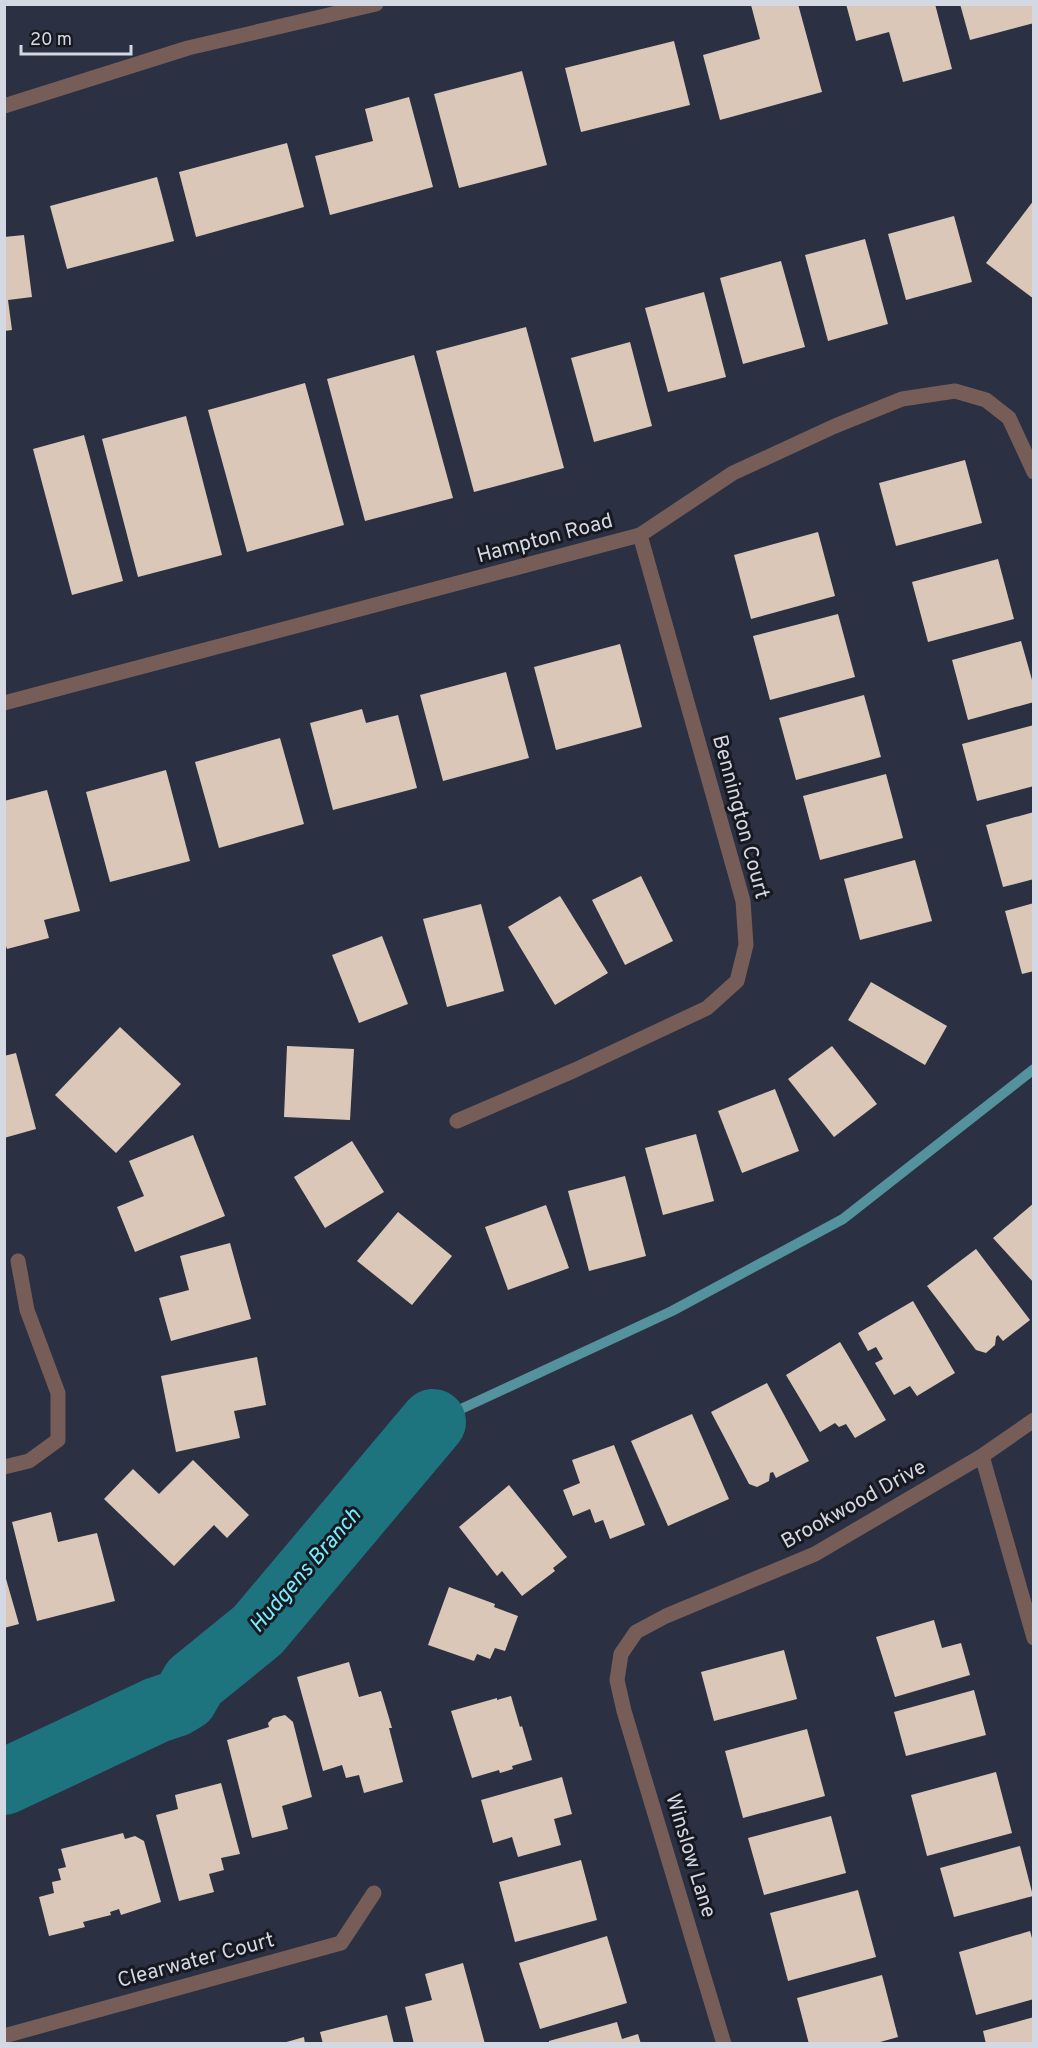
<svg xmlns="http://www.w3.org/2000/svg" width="1038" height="2048" viewBox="0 0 1038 2048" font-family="Overpass,sans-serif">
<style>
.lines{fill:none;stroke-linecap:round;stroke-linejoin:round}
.stream{stroke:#54929d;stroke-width:10}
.river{stroke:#1d747f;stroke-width:66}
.building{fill:#dbc7b7}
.minor{stroke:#775d57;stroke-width:15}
.labels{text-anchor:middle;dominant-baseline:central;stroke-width:6;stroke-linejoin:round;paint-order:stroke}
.street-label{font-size:21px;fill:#d4d8e3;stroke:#171921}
.water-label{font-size:22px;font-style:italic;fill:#7ef;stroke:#171921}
</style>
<rect width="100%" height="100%" fill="#2b3142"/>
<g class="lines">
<polyline class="stream" points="433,1422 672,1311 843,1219 1034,1069"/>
<polyline class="river" points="4,1782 157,1710 175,1704 185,1698 194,1682 258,1630 433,1422"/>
</g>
<g class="building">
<polygon points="754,4 798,4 822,92 720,120 703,55 760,39 751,5"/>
<polygon points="846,4 935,4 952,69 903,82 889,32 856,41"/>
<polygon points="960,4 1034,4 1034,23 970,40"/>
<polygon points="674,41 690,105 581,132 565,68"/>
<polygon points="522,71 547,165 459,188 434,94"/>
<polygon points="409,97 433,187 330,215 315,156 373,141 365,109"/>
<polygon points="287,143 304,207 196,237 179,172"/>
<polygon points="157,177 174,241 67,269 50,206"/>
<polygon points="1034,200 1034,299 986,263"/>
<polygon points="954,216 972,282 906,300 888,234"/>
<polygon points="24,235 32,297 8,300 12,330 4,331 4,237"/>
<polygon points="865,239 888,324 828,341 805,255"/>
<polygon points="781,261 805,347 743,364 720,278"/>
<polygon points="704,292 726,377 668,392 645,308"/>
<polygon points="526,327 564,468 474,492 436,351"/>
<polygon points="630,342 652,426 594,442 571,358"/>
<polygon points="414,355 453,498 365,521 327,379"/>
<polygon points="305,383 344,525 247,552 208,410"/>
<polygon points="186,416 222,555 138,577 102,439"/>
<polygon points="84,435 123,581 72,595 33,449"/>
<polygon points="965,460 982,523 896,546 879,483"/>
<polygon points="818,532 835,596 751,619 734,555"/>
<polygon points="998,559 1014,619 928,642 912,582"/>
<polygon points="838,614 855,677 770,700 753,636"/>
<polygon points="1021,641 1034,687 1034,702 968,720 952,660"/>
<polygon points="620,644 642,727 556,750 534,667"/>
<polygon points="506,672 529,758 443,781 420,695"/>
<polygon points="864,695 881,757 796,780 779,718"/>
<polygon points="362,709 366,723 398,715 417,788 333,810 310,723"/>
<polygon points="1034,725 1034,786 977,801 962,744"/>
<polygon points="280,738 304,824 219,848 195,762"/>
<polygon points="166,770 190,861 110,882 86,792"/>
<polygon points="886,774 903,838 820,860 803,796"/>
<polygon points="47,790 80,911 44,920 49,938 7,949 4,940 4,801"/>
<polygon points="1034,812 1034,879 1003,887 986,825"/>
<polygon points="915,860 932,921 860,940 844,879"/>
<polygon points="641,876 673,941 625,965 592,900"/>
<polygon points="560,896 608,973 555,1005 508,927"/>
<polygon points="1034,903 1034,971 1022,974 1005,911"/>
<polygon points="481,904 504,991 447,1007 423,919"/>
<polygon points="382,936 408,1004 359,1023 332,955"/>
<polygon points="871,982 947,1026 925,1065 848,1020"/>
<polygon points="120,1027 181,1084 116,1153 55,1095"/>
<polygon points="287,1046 354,1049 350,1120 284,1117"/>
<polygon points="832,1046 877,1104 834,1137 788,1079"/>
<polygon points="16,1053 36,1129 4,1138 4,1056"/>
<polygon points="775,1089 799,1151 742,1173 718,1111"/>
<polygon points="696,1134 714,1201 663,1215 645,1148"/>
<polygon points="193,1135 225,1216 135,1252 117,1207 144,1196 129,1161"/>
<polygon points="352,1141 384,1192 325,1228 294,1177"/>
<polygon points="625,1176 646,1256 589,1271 568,1191"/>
<polygon points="1034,1203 1034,1283 993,1238"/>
<polygon points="546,1205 569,1268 508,1290 485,1227"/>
<polygon points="398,1212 452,1256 412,1305 357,1261"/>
<polygon points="230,1243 251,1319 171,1341 159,1298 189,1290 180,1256"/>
<polygon points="976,1249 1030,1320 1003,1341 998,1335 996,1337 995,1345 986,1353 976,1350 927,1286"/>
<polygon points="913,1301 955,1373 917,1396 910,1386 894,1395 875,1363 883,1359 876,1347 868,1351 858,1333"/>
<polygon points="840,1342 886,1420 855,1438 846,1424 839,1427 835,1423 820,1432 786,1375"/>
<polygon points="257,1357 266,1405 234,1411 240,1438 176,1452 161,1376"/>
<polygon points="767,1383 809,1461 776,1478 773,1472 770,1473 769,1481 757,1487 749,1484 711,1412"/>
<polygon points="692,1414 729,1499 668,1526 631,1441"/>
<polygon points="614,1445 645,1525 610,1539 603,1520 595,1523 590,1509 573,1516 563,1490 580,1483 572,1460"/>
<polygon points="193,1460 249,1515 227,1538 214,1525 174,1566 104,1499 133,1469 159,1494"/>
<polygon points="509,1485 567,1557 553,1568 555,1571 522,1596 502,1571 497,1576 459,1527"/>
<polygon points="51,1512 58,1542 97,1533 115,1601 37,1621 12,1522"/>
<polygon points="4,1572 19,1624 4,1628"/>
<polygon points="449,1587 495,1604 494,1607 518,1616 505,1651 495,1648 490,1659 477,1654 474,1661 428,1645"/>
<polygon points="934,1620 942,1648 961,1643 970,1675 895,1697 876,1637"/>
<polygon points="784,1650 797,1699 714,1721 701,1672"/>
<polygon points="349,1662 359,1697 381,1691 392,1728 389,1728 403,1782 364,1793 359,1775 346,1778 342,1765 323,1771 297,1677"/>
<polygon points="974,1690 986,1735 906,1756 894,1712"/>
<polygon points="511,1696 520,1727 522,1726 532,1760 512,1766 513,1769 500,1773 499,1770 472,1778 451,1711 497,1698 497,1700"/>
<polygon points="285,1715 293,1722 312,1797 282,1806 288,1829 252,1838 227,1740 269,1727 268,1723 273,1718"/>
<polygon points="807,1729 825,1796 743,1818 725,1751"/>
<polygon points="996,1772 1012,1833 927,1856 911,1795"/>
<polygon points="562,1777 572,1814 554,1819 561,1845 518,1857 512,1837 493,1843 481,1800"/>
<polygon points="221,1783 240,1854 221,1858 224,1870 209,1874 214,1892 179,1901 156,1815 178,1809 175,1795"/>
<polygon points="831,1816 846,1873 764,1895 748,1838"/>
<polygon points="123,1833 125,1839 135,1836 144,1841 161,1902 121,1915 119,1909 110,1912 111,1915 83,1922 85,1927 49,1936 39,1897 54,1893 52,1882 61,1880 58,1869 66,1867 61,1849"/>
<polygon points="1020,1846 1033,1896 954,1917 940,1868"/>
<polygon points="581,1860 597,1920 515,1942 499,1882"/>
<polygon points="858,1890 876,1957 788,1981 770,1913"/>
<polygon points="1030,1931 1034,1945 1034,1999 976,2015 959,1952"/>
<polygon points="607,1936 627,2003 540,2029 519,1963"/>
<polygon points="463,1963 485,2044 414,2044 405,2007 432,2000 425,1974"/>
<polygon points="882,1975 898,2037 873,2044 809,2044 797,1998"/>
<polygon points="387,2015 394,2044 323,2044 320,2032"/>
<polygon points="1034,2017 1034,2044 986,2044 983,2031"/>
<polygon points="617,2022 622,2039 638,2034 641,2044 549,2044 549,2041"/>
<polygon points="304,2037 305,2044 283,2044 283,2043"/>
</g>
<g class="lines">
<g class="minor">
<polyline points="4,106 188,48 376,4"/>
<polyline points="4,703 640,535 733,473 835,426 902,399 955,391 986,400 1009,418 1034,472"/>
<polyline points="457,1121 575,1070 707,1008 737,981 746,945 743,901 640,535"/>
<polyline points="982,1456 1034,1638"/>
<polyline points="4,1467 29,1461 58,1440 58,1393 27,1310 18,1261"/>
<polyline points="4,2036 341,1943 374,1893"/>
<polyline points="724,2044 624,1711 617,1680 621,1654 636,1632 666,1616 815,1554 982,1456 1034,1420"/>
</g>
</g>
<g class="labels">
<g class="street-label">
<text transform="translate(545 539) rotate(-15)">Hampton Road</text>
<text transform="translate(740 817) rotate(75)">Bennington Court</text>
<text transform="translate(854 1505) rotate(-29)">Brookwood Drive</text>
<text transform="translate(690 1856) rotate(73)">Winslow Lane</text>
<text transform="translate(196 1961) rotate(-15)">Clearwater Court</text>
</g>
<g class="water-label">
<text transform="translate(306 1571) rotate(-49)">Hudgens Branch</text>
</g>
</g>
<rect width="1038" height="2048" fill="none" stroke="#d4d8e3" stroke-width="12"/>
<path d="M21 45v9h110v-9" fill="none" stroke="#d4d8e3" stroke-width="3"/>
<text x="30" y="45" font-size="18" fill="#d4d8e3" stroke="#171921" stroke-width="4.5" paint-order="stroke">20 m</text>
</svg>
